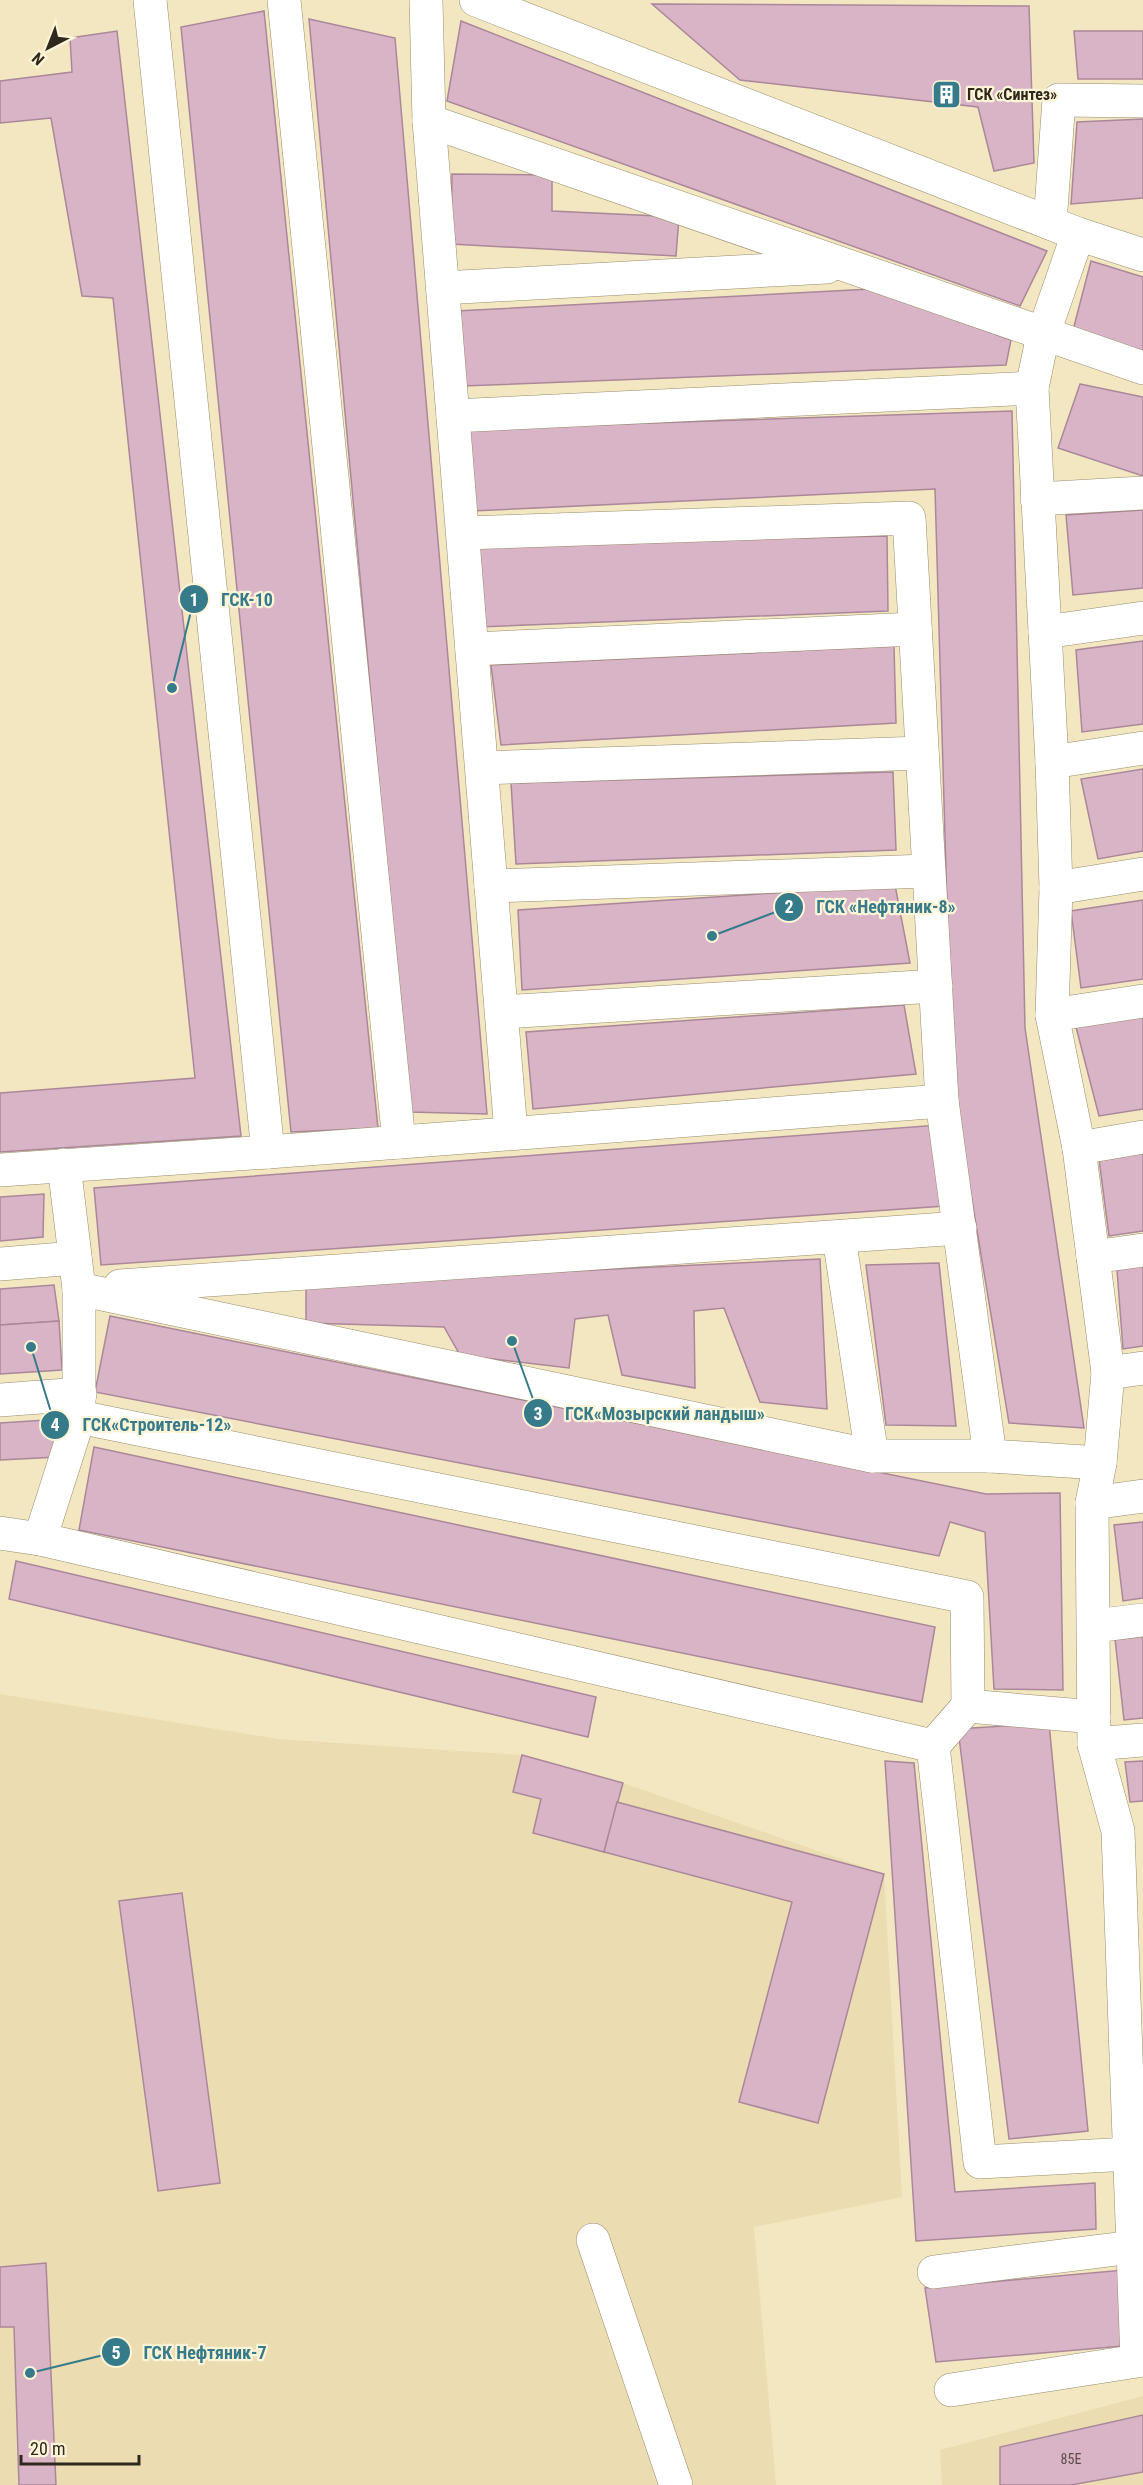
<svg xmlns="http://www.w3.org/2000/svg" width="1143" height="2485" viewBox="0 0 1143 2485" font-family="'Roboto Condensed',sans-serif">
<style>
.built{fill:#ebdcb1}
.building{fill:#d9b4c7;stroke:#aa8799;stroke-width:1.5}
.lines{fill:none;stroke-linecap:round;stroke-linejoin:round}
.minor-casing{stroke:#988c6b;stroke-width:34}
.minor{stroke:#fff;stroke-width:33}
.labels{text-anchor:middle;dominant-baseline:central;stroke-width:4.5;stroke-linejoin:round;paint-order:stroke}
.number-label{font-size:14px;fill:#594c47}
.poi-label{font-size:16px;font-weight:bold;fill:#2e291c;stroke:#fef4d7;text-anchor:start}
.leader{fill:none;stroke:#367b89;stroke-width:2}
.callout-dot{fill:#367b89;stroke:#fef4d7;stroke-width:2}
.mark-label{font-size:18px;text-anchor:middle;font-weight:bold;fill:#fff}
.callout-label{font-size:18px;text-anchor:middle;font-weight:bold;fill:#367b89;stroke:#fef4d7;stroke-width:4.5;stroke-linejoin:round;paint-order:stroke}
</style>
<rect width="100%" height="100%" fill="#f3e7c2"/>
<g class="built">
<polygon points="0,1694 278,1739 522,1755 623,1783 884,1874 902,2197 754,2227 776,2485 0,2485"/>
<polygon points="1143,2396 1143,2485 942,2485 940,2450"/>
</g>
<g class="building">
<polygon points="652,4 1029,6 1034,163 994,171 978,107 740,80"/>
<polygon points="264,11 378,1128 291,1132 181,27"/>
<polygon points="309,19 395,38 487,1114 409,1112"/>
<polygon points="461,21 1047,251 1020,306 447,101"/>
<polygon points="117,31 241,1136 0,1152 0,1093 195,1078 113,298 82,296 51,118 0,123 0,81 72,72 70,38"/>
<polygon points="1074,31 1143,31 1143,79 1078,79"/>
<polygon points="1143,119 1143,198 1071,204 1077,122"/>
<polygon points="452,174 552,175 552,211 679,217 676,256 451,244"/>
<polygon points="1091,261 1143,277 1143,352 1073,330"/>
<polygon points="871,289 1011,340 1006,365 462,386 456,311"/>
<polygon points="1080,384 1143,397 1143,476 1058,448"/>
<polygon points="1012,411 1025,1028 1084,1428 1009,1423 952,1080 935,489 473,511 470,429"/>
<polygon points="1143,510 1143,588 1073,595 1066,515"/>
<polygon points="887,536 888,611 478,627 475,545"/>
<polygon points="1143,641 1143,724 1082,732 1076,650"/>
<polygon points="894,646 896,723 501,745 491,665"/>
<polygon points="1143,769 1143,851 1098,859 1081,779"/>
<polygon points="893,772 896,850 516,864 511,783"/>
<polygon points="895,885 910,963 522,990 518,910"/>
<polygon points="1143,900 1143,979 1081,988 1071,911"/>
<polygon points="904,1005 916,1074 533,1109 526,1032"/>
<polygon points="1143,1017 1143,1109 1099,1116 1076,1027"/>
<polygon points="939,1125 945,1206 101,1265 94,1188"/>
<polygon points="1143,1152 1143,1231 1109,1236 1099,1159"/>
<polygon points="44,1194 43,1237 0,1241 0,1197"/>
<polygon points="820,1259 827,1409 760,1402 724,1308 694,1311 695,1388 622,1375 608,1315 575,1319 569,1368 460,1355 444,1327 306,1323 306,1284"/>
<polygon points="939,1263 956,1426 886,1425 866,1265"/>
<polygon points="1143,1266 1143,1346 1123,1349 1117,1270"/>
<polygon points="54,1285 59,1321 0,1325 0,1289"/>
<polygon points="110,1316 986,1494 1060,1493 1063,1690 994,1689 985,1532 950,1522 939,1556 95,1392"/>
<polygon points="59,1321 62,1370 0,1374 0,1325"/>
<polygon points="61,1419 58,1457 0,1460 0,1423"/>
<polygon points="94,1447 935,1627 922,1702 79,1530"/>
<polygon points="1143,1522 1143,1598 1123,1601 1114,1525"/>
<polygon points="16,1561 596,1697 588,1737 9,1599"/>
<polygon points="1143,1636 1143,1718 1124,1720 1115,1639"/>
<polygon points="1049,1723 1088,2131 1009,2139 958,1729"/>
<polygon points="522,1755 623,1783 604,1852 533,1833 541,1799 513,1792"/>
<polygon points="885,1761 914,1763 955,2192 1095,2183 1096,2229 916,2241"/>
<polygon points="1143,1761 1143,1801 1130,1802 1125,1762"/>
<polygon points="617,1802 884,1874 818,2123 739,2102 792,1902 604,1852"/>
<polygon points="182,1893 220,2183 158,2191 119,1901"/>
<polygon points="46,2263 56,2485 19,2485 14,2327 0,2327 0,2267"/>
<polygon points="1124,2270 1123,2346 936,2362 925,2288"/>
<polygon points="1143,2415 1143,2472 1071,2485 1000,2485 1000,2447"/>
</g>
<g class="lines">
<defs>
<g id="minor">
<polyline points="150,0 268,1152"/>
<polyline points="284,0 399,1142"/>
<polyline points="426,0 429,121 511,1133"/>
<polyline points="476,0 1078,234 1143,255"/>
<polyline points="429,121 1143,368"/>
<polyline points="1050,223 1059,100 1143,101"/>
<polyline points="443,288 827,267"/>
<polyline points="453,416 1032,388"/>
<polyline points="1037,499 1143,493"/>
<polyline points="463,533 909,518 942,1101 990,1456"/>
<polyline points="1045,632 1143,618"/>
<polyline points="472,649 915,629"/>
<polyline points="1052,762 1143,748"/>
<polyline points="482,768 922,753"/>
<polyline points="491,886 928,871"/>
<polyline points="1056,888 1143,874"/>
<polyline points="502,1012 936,986"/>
<polyline points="1052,1015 1143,1001"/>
<polyline points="1079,1148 1143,1137"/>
<polyline points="0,1170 268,1152 942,1101"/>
<polyline points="839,1237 872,1456"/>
<polyline points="1093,1257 1143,1250"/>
<polyline points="0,1264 75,1258"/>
<polyline points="120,1286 960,1228"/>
<polyline points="79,1289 872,1456 990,1456 1100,1463"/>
<polyline points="1108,1373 1143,1368"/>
<polyline points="0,1400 80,1394"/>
<polyline points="79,1417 967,1597 968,1706"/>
<polyline points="1092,1503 1143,1496"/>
<polyline points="0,1533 40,1539 933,1746 980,2162 1130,2154"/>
<polyline points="40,1539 79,1417 79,1289 64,1165"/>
<polyline points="1094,1626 1143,1620"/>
<polyline points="1094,1744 1143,1740"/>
<polyline points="933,1746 968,1706 1094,1717"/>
<polyline points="593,2240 676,2485"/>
<polyline points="934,2272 1133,2247"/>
<polyline points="951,2390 1137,2361 1118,1831 1094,1744 1092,1503 1100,1463 1108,1373 1079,1148 1052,1015 1056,888 1052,762 1032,388 1043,335 1078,234"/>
</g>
</defs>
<use href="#minor" class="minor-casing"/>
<use href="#minor" class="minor"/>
</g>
<defs>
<symbol id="building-square" viewBox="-11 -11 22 22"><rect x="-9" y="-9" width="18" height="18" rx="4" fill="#367b89" stroke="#fef4d7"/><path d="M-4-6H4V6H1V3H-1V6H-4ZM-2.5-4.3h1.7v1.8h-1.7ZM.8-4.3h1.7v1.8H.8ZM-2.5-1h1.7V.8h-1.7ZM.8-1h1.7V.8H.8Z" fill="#fff"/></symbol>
</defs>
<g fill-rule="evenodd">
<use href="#building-square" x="930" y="78" width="33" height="33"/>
</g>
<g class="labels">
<g class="number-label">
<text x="1071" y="2459">85Е</text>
</g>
<g class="poi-label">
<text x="967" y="94">ГСК «Синтез»</text>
</g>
</g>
<path class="leader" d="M172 688L194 599M712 936L789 907M512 1341L538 1413M31 1347L55 1425M30 2373L116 2352"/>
<g class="callout-dot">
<circle cx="172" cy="688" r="6"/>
<circle cx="712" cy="936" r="6"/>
<circle cx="512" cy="1341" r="6"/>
<circle cx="31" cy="1347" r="6"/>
<circle cx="30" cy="2373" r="6"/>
<circle cx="194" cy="599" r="15"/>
<circle cx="789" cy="907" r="15"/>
<circle cx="538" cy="1413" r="15"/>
<circle cx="55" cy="1425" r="15"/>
<circle cx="116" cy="2352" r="15"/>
</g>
<g class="mark-label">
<text x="194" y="606">1</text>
<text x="789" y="913">2</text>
<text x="538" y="1420">3</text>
<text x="55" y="1431">4</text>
<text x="116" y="2359">5</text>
</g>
<g class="callout-label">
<text x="247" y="606">ГСК-10</text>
<text x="886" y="913">ГСК «Нефтяник-8»</text>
<text x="665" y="1420">ГСК«Мозырский ландыш»</text>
<text x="157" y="1431">ГСК«Строитель-12»</text>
<text x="205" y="2359">ГСК Нефтяник-7</text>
</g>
<g transform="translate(48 48) rotate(222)" stroke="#fef4d7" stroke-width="4.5" paint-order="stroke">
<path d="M0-4.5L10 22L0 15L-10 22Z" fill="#2e291c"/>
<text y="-9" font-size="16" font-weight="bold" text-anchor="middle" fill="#2e291c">N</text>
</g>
<path d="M21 2455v9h118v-9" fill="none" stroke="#2e291c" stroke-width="3"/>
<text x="30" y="2455" font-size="18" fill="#2e291c" stroke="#fef4d7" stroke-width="4.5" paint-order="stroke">20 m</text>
</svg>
